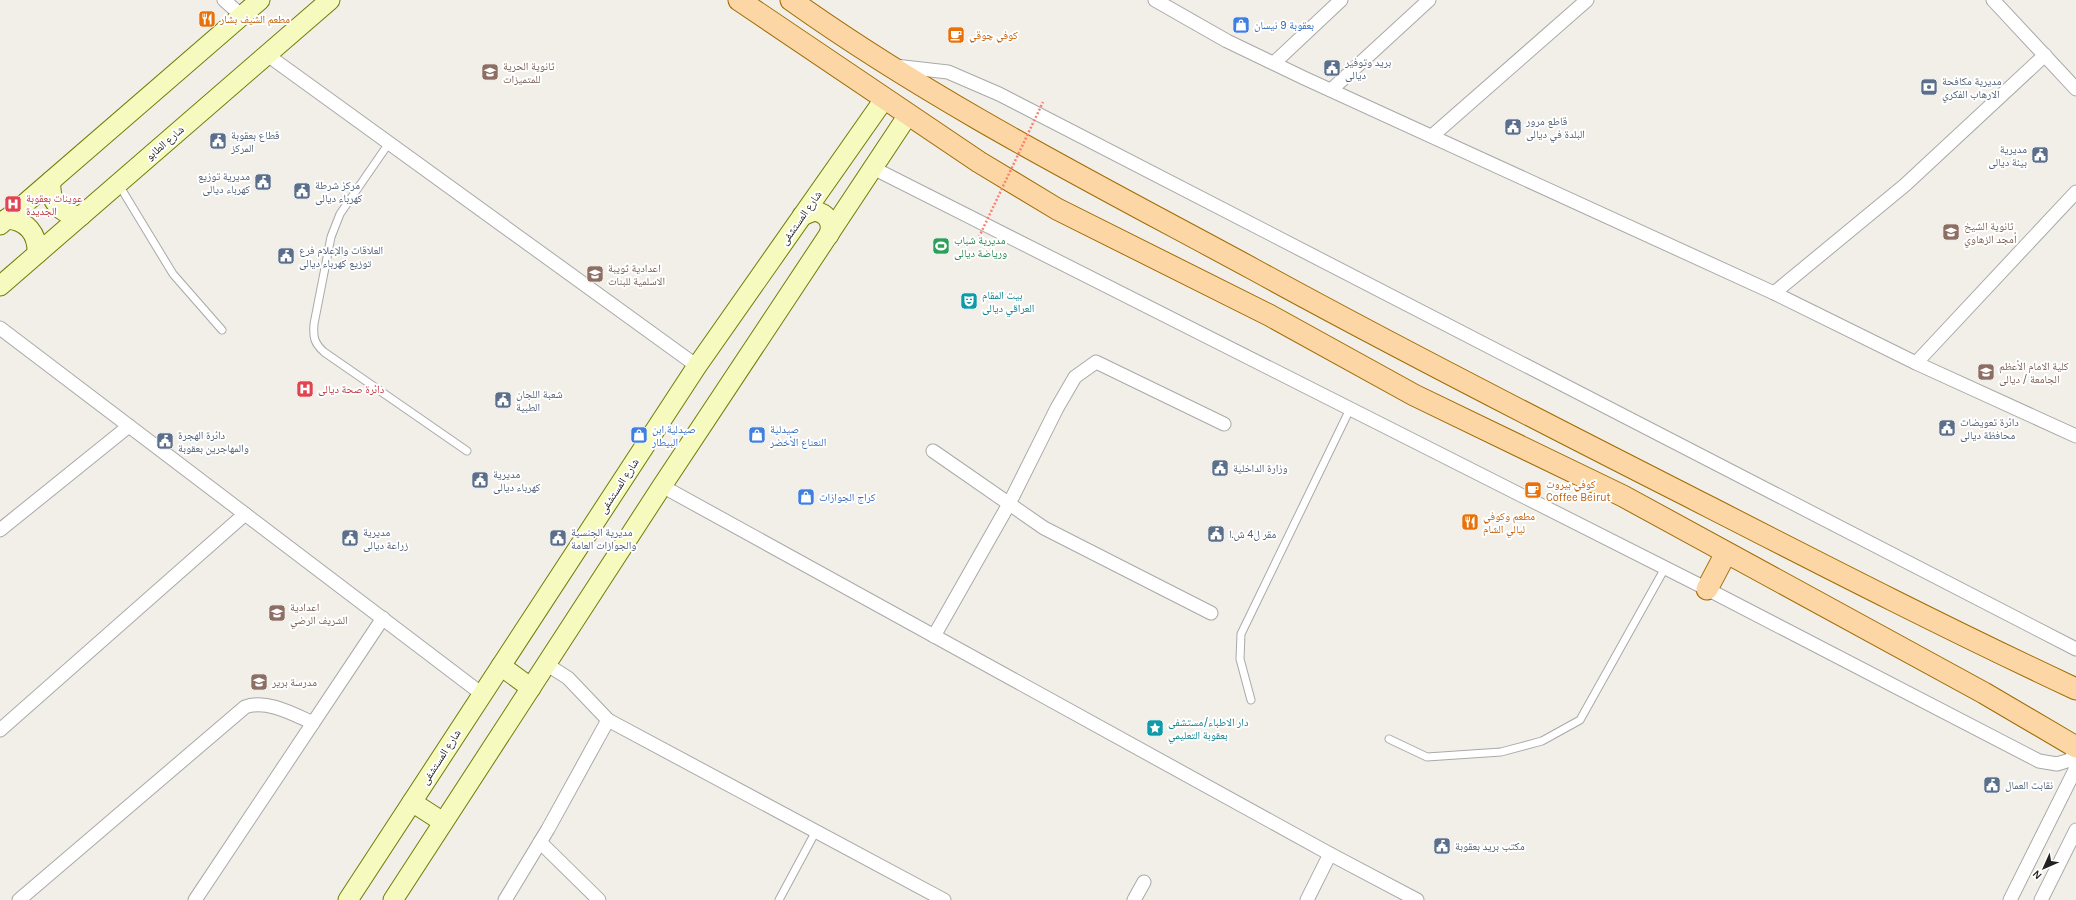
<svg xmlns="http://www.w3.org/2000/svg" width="2076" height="900" viewBox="0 0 2076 900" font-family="Karla,'Noto Naskh Arabic',sans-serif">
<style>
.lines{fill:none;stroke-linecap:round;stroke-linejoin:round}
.lane-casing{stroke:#a9a9a9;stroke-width:9}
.street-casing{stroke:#a9a9a9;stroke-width:15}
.secondary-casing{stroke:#707d05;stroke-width:21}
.primary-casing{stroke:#a06b00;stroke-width:23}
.lane{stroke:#fff;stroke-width:7}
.street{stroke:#fff;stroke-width:13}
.secondary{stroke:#f7fabf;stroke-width:19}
.primary{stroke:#fcd6a4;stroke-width:21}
.path-bridge{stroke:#fa8072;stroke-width:2.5;stroke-dasharray:2 2;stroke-linecap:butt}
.labels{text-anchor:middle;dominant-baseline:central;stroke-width:4;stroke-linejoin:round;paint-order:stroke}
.food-label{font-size:11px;fill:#c56008;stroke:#fff;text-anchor:start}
.shop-label{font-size:11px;fill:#366cbe;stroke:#fff;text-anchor:start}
.service-label{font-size:11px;fill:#4e5e75;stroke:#fff;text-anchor:start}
.education-label{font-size:11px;fill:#785e54;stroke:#fff;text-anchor:start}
.street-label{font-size:11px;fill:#222;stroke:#fff}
.health-label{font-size:11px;fill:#be3a42;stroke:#fff;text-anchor:start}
.leisure-label{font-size:11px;fill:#27864d;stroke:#fff;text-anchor:start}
.culture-label{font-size:11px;fill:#0d838f;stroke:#fff;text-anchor:start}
</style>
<rect width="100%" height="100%" fill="#f2efe9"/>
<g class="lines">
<defs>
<g id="lane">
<path d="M389 143 340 214 331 237 314 324C313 337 314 343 324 352L467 451"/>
<polyline points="119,185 173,274 222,330"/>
<polyline points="1251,700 1240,659 1241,634 1350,409"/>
<polyline points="1389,739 1427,757 1501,752 1542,741 1580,720 1665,568"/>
<polyline points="779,900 816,831"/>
</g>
<g id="street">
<polyline points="224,0 242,16"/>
<polyline points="1155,0 1227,41 1304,78 1774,293 1916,363 2076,436"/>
<polyline points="1993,0 2076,89"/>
<polyline points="266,54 697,366"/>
<polyline points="1274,63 1341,0"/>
<polyline points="895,66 948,72 999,94 2076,649"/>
<polyline points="1331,90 1429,0"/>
<polyline points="1432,136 1587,0"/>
<polyline points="873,168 1707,589 2039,761 2057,764 2070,760 2076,750"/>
<polyline points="1774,293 1905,185 2045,55"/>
<polyline points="0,328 482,694"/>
<polyline points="1916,363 2076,192"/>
<polyline points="933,451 1044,528 1211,613"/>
<polyline points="662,486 1330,854 1417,900"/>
<polyline points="0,530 129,426"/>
<polyline points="934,636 1009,504 1057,408 1075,377 1096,362 1224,424"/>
<polyline points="546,664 568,678 608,720 944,900"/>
<polyline points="0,730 245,514"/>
<polyline points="540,842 599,900"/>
<path d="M19 900 245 707C267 699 293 714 313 723"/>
<polyline points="195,900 383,618"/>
<polyline points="505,900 548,829 608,720"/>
<polyline points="1134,900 1144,882"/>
<polyline points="1307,900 1330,854"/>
<polyline points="2010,900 2076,768"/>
<polyline points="2041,900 2076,830"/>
</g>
<g id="secondary">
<path d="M51 181C49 201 60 215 81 216"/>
<path d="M802 216 814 211C827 213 833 222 829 235"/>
<path d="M6 219C27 220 38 234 37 254"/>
<polyline points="0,225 260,0"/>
<polyline points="0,286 330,0"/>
<polyline points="501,666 531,688"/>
<polyline points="412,802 443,822"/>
<polyline points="348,900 697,366 885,98"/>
<polyline points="393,900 662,486 908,115"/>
</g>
<g id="primary">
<polyline points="739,0 979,162 1057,209 1269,315 1414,395 1623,496 1984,693 2076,747"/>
<path d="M791 0C937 104 1096 184 1253 269 1395 347 1538 420 1682 493 1813 560 1943 627 2076 689"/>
<polyline points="1707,589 1726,553"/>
</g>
</defs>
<use href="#lane" class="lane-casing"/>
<use href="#street" class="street-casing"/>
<use href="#secondary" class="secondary-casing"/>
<use href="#primary" class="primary-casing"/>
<use href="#lane" class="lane"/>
<use href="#street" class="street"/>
<use href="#secondary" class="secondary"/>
<use href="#primary" class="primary"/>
<polyline class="path-bridge" points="979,237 1043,102"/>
</g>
<defs>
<symbol id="restaurant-square" viewBox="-11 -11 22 22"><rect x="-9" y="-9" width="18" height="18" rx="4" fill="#e8710a" stroke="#fff"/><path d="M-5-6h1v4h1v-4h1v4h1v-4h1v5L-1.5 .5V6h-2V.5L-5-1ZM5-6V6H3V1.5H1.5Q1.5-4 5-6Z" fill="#fff"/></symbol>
<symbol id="shop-square" viewBox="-11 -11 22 22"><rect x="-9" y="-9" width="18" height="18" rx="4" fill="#3f7fe0" stroke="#fff"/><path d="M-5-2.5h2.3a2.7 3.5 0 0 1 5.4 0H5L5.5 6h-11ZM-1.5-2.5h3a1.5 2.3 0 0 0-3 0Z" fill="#fff"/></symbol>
<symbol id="cafe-square" viewBox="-11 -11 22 22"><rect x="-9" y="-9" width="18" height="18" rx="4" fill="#e8710a" stroke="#fff"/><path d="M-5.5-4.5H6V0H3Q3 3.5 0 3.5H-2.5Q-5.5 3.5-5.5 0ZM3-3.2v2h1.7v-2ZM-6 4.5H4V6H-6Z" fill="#fff"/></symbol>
<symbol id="civic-square" viewBox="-11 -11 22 22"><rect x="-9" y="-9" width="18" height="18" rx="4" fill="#5c6f8a" stroke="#fff"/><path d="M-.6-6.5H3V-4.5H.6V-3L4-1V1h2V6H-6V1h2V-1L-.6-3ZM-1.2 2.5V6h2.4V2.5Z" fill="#fff"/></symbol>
<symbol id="school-square" viewBox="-11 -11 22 22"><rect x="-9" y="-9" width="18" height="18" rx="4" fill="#8d6e63" stroke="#fff"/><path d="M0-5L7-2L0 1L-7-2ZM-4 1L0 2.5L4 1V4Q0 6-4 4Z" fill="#fff"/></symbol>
<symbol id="bank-square" viewBox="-11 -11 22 22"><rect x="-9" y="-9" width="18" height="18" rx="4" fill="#5c6f8a" stroke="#fff"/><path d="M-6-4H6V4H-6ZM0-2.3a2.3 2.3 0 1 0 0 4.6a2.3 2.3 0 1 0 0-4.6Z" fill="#fff"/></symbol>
<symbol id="hospital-square" viewBox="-11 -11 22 22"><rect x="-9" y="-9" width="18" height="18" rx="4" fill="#e0444e" stroke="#fff"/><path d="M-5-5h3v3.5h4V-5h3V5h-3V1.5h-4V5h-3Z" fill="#fff"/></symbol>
<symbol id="stadium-square" viewBox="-11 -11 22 22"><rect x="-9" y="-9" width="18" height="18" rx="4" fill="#2e9e5b" stroke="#fff"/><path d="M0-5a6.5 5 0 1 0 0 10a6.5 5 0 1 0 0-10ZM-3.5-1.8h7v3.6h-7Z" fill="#fff"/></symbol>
<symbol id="theatre-square" viewBox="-11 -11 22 22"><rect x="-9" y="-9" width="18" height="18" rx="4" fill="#0f9aa8" stroke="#fff"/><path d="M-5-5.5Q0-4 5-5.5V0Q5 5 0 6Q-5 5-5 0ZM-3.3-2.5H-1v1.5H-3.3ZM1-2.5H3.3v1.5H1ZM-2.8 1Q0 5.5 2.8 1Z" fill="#fff"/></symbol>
<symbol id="university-square" viewBox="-11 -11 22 22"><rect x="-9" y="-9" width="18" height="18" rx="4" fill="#8d6e63" stroke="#fff"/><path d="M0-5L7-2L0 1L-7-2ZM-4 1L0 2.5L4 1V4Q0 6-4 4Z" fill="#fff"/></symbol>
<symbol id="sight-square" viewBox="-11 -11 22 22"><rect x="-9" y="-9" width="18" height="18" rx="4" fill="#0f9aa8" stroke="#fff"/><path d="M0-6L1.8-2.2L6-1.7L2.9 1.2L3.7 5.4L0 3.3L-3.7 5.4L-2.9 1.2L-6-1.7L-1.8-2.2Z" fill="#fff"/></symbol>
</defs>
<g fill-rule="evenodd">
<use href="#restaurant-square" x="197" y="9" width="20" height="20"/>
<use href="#shop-square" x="1231" y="15" width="20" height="20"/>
<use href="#cafe-square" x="946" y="25" width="20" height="20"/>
<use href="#civic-square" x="1322" y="58" width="20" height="20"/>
<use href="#school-square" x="480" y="62" width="20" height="20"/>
<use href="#bank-square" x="1919" y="77" width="20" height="20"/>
<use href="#civic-square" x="1503" y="117" width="20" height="20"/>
<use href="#civic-square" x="208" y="131" width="20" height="20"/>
<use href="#civic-square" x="2030" y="145" width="20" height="20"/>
<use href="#civic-square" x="253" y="172" width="20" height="20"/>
<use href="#civic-square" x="292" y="181" width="20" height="20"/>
<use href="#hospital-square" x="3" y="194" width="20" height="20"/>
<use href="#school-square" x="1941" y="222" width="20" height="20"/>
<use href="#stadium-square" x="931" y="236" width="20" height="20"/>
<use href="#civic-square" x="276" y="246" width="20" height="20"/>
<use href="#school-square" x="585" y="264" width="20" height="20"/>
<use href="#theatre-square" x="959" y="291" width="20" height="20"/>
<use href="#university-square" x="1976" y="362" width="20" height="20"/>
<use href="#hospital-square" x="295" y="379" width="20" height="20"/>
<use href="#civic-square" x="493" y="390" width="20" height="20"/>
<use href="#civic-square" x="1937" y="418" width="20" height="20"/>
<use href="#shop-square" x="629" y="425" width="20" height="20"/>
<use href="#shop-square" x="747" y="425" width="20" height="20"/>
<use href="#civic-square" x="155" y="431" width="20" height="20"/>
<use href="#civic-square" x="1210" y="458" width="20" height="20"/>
<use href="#civic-square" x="470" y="470" width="20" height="20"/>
<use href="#cafe-square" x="1523" y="480" width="20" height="20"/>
<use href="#shop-square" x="796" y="487" width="20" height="20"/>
<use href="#restaurant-square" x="1460" y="512" width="20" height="20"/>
<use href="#civic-square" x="1206" y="524" width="20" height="20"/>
<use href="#civic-square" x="340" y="528" width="20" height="20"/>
<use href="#civic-square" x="548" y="528" width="20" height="20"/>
<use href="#school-square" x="267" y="603" width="20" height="20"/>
<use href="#school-square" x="249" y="672" width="20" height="20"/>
<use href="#sight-square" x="1145" y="718" width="20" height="20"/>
<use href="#civic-square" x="1982" y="775" width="20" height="20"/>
<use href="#civic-square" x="1432" y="836" width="20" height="20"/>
</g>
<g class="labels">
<g class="food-label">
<text x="220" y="19">مطعم الشيف بشار</text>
<text x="969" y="35">كوفي چوقي</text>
<text x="1546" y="484">كوفي بيروت<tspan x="1546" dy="13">Coffee Beirut</tspan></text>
<text x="1483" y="516">مطعم وكوفي<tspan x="1483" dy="13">ليالي الشام</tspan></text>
</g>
<g class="shop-label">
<text x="1254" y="25">بعقوبة 9 نيسان</text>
<text x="652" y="429">صيدلية ابن<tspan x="652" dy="13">البيطار</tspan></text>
<text x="770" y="429">صيدلية<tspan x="770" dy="13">النعناع الأخضر</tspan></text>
<text x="819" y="497">كراج الجوازات</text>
</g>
<g class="service-label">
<text x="1345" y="62">بريد وتوفير<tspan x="1345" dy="13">ديالى</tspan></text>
<text x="1942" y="81">مديرية مكافحة<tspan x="1942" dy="13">الارهاب الفكري</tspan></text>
<text x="1526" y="121">قاطع مرور<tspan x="1526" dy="13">البلدة في ديالى</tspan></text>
<text x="231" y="135">قطاع بعقوبة<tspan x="231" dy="13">المركز</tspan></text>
<text x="2027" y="149" text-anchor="end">مديرية<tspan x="2027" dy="13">بيئة ديالى</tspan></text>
<text x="250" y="176" text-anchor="end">مديرية توزيع<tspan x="250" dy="13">كهرباء ديالى</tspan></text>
<text x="315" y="185">مركز شرطة<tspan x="315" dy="13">كهرباء ديالى</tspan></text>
<text x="299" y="250">العلاقات والإعلام فرع<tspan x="299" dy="13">توزيع كهرباء ديالى</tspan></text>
<text x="516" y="394">شعبة اللجان<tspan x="516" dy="13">الطبية</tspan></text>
<text x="1960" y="422">دائرة تعويضات<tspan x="1960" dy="13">محافظة ديالى</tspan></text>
<text x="178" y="435">دائرة الهجرة<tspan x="178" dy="13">والمهاجرين بعقوبة</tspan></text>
<text x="1233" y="468">وزارة الداخلية</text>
<text x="493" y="474">مديرية<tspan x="493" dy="13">كهرباء ديالى</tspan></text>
<text x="363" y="532">مديرية<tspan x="363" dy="13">زراعة ديالى</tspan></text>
<text x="571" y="532">مديرية الجنسية<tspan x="571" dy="13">والجوازات العامة</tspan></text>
<text x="1229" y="534">مقر ل4 ش.ا</text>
<text x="2005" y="785">نقابت العمال</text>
<text x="1455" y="846">مكتب بريد بعقوبة</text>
</g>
<g class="education-label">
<text x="503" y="66">ثانوية الحرية<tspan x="503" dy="13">للمتميزات</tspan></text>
<text x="1964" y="226">ثانوية الشيخ<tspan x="1964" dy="13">أمجد الزهاوي</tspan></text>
<text x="608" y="268">اعدادية ثويبة<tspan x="608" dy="13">الاسلمية للبنات</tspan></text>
<text x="1999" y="366">كلية الامام الأعظم<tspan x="1999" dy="13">الجامعة / ديالى</tspan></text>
<text x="290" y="607">اعدادية<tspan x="290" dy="13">الشريف الرضي</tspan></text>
<text x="272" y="682">مدرسة برير</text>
</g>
<g class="street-label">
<text transform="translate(165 143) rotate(-41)">شارع الطابو</text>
<text transform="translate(801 218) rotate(-55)">شارع المستشفى</text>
<text transform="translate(619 486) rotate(-57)">شارع المستشفى</text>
<text transform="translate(441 757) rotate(-57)">شارع المستشفى</text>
</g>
<g class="health-label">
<text x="26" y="198">عوينات بعقوبة<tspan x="26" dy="13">الجديدة</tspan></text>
<text x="318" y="389">دائرة صحة ديالى</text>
</g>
<g class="leisure-label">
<text x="954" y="240">مديرية شباب<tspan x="954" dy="13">ورياضة ديالى</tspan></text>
</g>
<g class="culture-label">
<text x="982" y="295">بيت المقام<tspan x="982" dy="13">العراقي ديالى</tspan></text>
<text x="1168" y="722">دار الاطباء/مستشفى<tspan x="1168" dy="13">بعقوبة التعليمي</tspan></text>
</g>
</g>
<g transform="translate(2044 868) rotate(225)" stroke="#ffffff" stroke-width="3" paint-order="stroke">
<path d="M0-3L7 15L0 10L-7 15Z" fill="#222222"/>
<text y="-6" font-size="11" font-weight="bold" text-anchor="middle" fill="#222222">N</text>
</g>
</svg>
